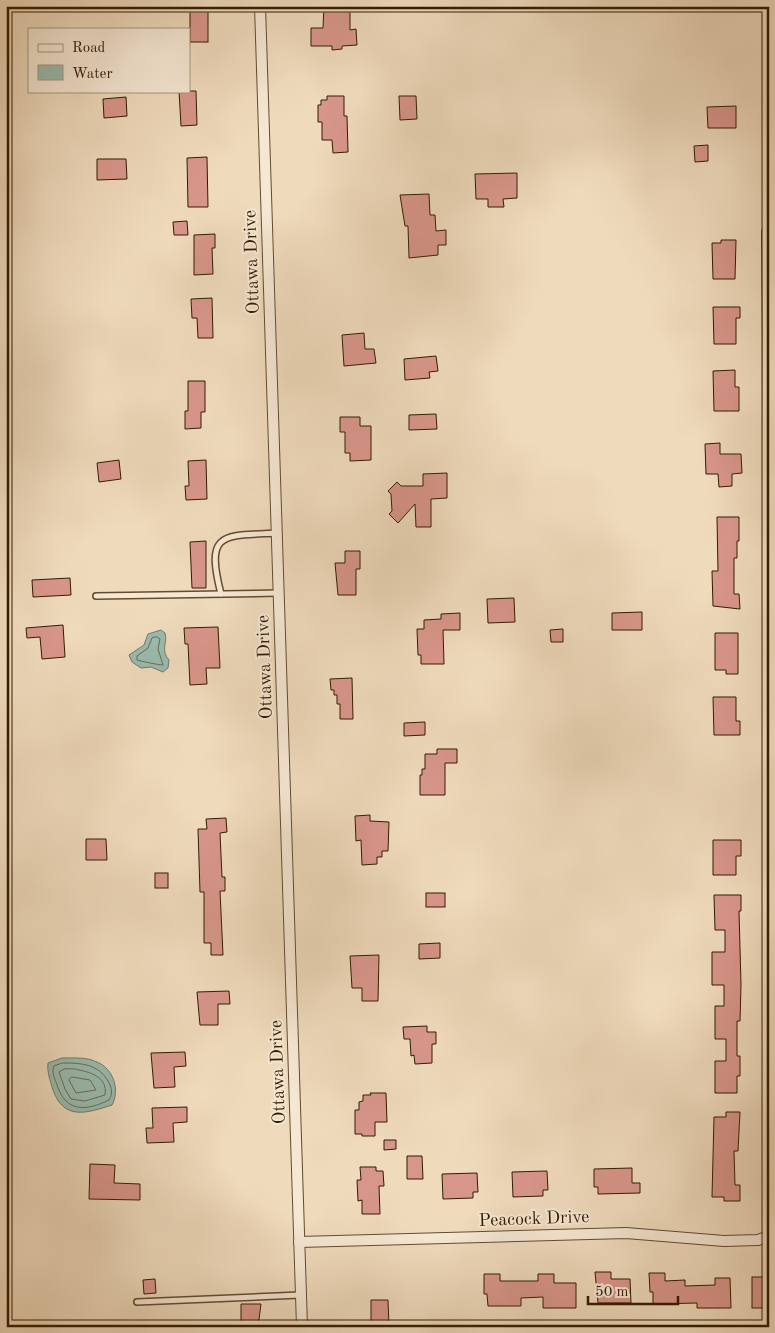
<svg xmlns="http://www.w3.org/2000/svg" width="775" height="1333" viewBox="0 0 775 1333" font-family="'Old Standard TT',serif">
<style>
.water{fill:#9abbaf;stroke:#717b69}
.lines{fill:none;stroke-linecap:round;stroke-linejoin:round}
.shore{stroke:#666c58;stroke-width:1}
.building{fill:#d8968b;stroke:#331c00}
.service-casing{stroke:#624c2f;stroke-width:8}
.minor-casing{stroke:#624c2f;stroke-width:12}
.service{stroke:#f5e7d3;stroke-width:5}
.minor{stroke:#f5e7d3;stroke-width:10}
.labels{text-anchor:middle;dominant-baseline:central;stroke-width:4;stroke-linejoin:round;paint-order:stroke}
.street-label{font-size:18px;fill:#331c00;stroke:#f5e7d3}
</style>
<rect width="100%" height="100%" fill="#efdabc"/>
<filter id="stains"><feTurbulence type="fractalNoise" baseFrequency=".004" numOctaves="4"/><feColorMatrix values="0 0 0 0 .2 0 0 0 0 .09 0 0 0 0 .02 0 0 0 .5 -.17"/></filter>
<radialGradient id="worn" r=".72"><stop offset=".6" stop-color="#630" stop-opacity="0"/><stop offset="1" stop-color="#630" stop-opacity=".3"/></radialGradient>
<g class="water">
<path d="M161 630 165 633C168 643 160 650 169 660L168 668 163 672 151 667 141 668 132 662 129 655 144 645 148 634Z"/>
<path d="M62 1058C73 1058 87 1057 97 1062 114 1069 120 1091 112 1105 87 1113 64 1121 53 1090 50 1080 47 1072 48 1063Z"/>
</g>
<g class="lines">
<g class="shore">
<path d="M157 637 160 639 158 649 163 665C159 665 140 661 137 660V656L148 648 152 638Z"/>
<path d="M63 1063C82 1063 98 1064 108 1081 112 1088 113 1094 109 1100 86 1111 66 1113 57 1085 55 1079 51 1072 54 1066Z"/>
<path d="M75 1069C89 1072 108 1076 105 1095L85 1101 71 1099 65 1089 59 1072 64 1069Z"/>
<polygon points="72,1077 90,1080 96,1090 76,1093 69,1080"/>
</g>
</g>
<g class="building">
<rect x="190" y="6" width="18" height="36"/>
<polygon points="324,6 350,6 350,30 356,29 357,45 342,46 342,49 332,50 332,46 311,46 311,28 323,28"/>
<polygon points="179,91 196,91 197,125 181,126"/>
<polygon points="327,96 344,96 344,116 347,116 348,152 333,153 332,140 322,140 322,122 318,122 318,105 321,105 321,100 327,100"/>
<polygon points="399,96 416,96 417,119 400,120"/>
<polygon points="126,97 127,116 104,118 103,99"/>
<polygon points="736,106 736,128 708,128 707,107"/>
<polygon points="708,145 708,161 695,162 694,146"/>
<polygon points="207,157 208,207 188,207 187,158"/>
<polygon points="97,159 126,159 127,179 97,180"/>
<polygon points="517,173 517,198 503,199 504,207 488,207 488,199 476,199 475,174"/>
<polygon points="429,194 430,215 435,215 436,231 446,230 446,245 438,245 438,255 409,258 408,226 405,226 400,195"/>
<polygon points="187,221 188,235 174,235 173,222"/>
<polygon points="215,234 215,248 212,248 213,274 194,275 194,235"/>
<polygon points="721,240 736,240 735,279 713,279 712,243 721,243"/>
<polygon points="212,298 213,338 198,338 197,318 192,318 191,299"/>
<polygon points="713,307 740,307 740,318 736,318 736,344 714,344"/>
<polygon points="364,333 365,349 374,349 376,363 344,366 342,335"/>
<polygon points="436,356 438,371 429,372 430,378 405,380 404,359"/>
<polygon points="735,370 735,387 739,387 739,411 714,411 713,371"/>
<polygon points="188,381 205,381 205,412 201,412 201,428 185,429 185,411 188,411"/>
<polygon points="436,414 437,429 409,430 409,415"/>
<polygon points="340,417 360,417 360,426 371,426 371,460 350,461 350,453 345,453 345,432 340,432"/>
<polygon points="720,443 720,454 741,454 742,473 732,474 732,486 719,487 718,474 706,474 705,444"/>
<polygon points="119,460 121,479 99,482 97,463"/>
<polygon points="206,460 207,499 186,500 185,486 189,486 188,461"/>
<polygon points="447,473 447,498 431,499 431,527 416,527 415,504 398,523 389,514 392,511 391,494 388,491 397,482 401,486 423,486 423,474"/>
<polygon points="717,517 739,517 739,541 737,541 737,558 734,558 734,594 739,594 740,609 713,606 712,571 718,571"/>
<polygon points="206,541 206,588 192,588 190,542"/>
<polygon points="345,551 360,551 360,569 356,569 356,595 338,595 335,563 345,563"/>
<polygon points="70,578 71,595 33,597 32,580"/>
<polygon points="514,598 515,622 488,623 487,599"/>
<polygon points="642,612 642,630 612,630 612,613"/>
<polygon points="460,613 460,630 443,630 444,664 421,664 421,655 418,655 417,629 424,629 424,620 441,619 441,614"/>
<polygon points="63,625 65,657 42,659 40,637 27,638 26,628"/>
<polygon points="218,627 220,668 206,668 207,684 190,685 188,644 185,644 184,628"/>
<polygon points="563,629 563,642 551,642 550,630"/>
<polygon points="715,633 738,633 738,674 726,674 726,670 715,670"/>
<polygon points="352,678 353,719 340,719 340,704 337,704 337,695 334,695 334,690 331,690 330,679"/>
<polygon points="713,697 736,697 736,721 740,721 740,735 714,735"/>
<polygon points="425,722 425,735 404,736 404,723"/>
<polygon points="437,749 457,749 457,763 445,763 445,795 420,795 420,775 422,775 422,769 425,769 425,754 437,754"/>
<polygon points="370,815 370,821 389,822 388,851 382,851 382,857 377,857 377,864 362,865 361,840 356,841 355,816"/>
<polygon points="226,818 227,832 220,833 222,877 225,877 225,891 220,891 223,955 211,955 211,943 204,943 204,892 200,892 198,829 207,829 206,819"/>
<polygon points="86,839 106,839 107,860 86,860"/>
<polygon points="713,840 741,840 741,856 736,856 736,875 713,875"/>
<rect x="155" y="873" width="13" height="15"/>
<rect x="426" y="893" width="19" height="14"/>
<polygon points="714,895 741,895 741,911 739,911 741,985 740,1021 737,1021 737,1056 740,1056 740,1076 737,1076 737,1093 715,1093 715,1061 726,1061 726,1039 715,1039 715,1006 724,1006 724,985 712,985 712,952 725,952 725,930 715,930"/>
<polygon points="440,943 440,958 419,959 419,944"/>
<polygon points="379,955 378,1001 362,1001 362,988 352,988 350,956"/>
<polygon points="229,991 230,1004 218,1004 218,1025 200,1025 197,992"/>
<polygon points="427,1026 427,1032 436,1032 436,1044 432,1044 432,1063 415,1064 414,1055 411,1056 410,1039 404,1039 403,1027"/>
<polygon points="185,1052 186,1066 174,1067 175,1087 154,1088 151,1053"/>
<polygon points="370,1093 386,1093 387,1122 375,1122 375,1136 362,1136 362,1134 355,1134 355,1110 359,1110 359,1102 363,1101 363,1095 371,1095"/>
<polygon points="187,1107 187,1122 173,1123 174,1142 147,1143 146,1128 153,1128 152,1108"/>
<polygon points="726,1112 740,1112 738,1151 734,1151 735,1185 740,1185 740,1201 724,1201 724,1197 712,1197 714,1117 726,1117"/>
<polygon points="384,1140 396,1140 396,1149 384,1150"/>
<polygon points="407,1156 422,1156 423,1179 407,1179"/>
<polygon points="90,1164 115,1165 114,1183 140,1184 140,1200 89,1199"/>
<polygon points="360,1167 376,1167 376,1171 383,1171 384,1186 379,1186 380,1214 362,1214 362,1200 358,1201 357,1180 361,1180"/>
<polygon points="632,1168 632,1183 640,1183 640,1193 598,1194 598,1187 594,1187 594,1169"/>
<polygon points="547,1171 548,1190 543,1190 543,1196 513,1197 512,1172"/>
<polygon points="477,1173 478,1192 473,1192 473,1198 443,1199 442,1174"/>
<polygon points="595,1272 611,1272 611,1279 630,1279 631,1303 598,1303"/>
<polygon points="649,1273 665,1273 665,1281 685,1280 685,1286 715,1285 715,1278 730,1278 731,1308 697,1308 697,1303 653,1304 653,1292 650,1292"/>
<polygon points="484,1274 500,1274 500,1281 538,1281 538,1274 554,1274 554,1283 576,1283 576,1308 543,1308 543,1297 521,1298 521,1306 488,1306 487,1294 484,1294"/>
<rect x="752" y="1277" width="17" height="31"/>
<polygon points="155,1279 156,1293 144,1294 143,1280"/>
<polygon points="371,1300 388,1300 389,1327 378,1327 377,1322 371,1322"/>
<polygon points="241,1304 261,1304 258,1327 241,1327"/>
</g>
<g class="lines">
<defs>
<g id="service">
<path d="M221 594C205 531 222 536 277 533"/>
<polyline points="96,596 279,593"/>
<polyline points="137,1302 300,1295"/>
</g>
<g id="minor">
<polyline points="260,6 302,1327"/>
<polyline points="767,232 769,443"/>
<polyline points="299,1242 626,1233 724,1241 758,1240 769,1236"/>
</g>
</defs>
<use href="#service" class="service-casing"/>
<use href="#minor" class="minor-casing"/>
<use href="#service" class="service"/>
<use href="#minor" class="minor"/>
</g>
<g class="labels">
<g class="street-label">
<text transform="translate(252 262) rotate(-92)">Ottawa Drive</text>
<text transform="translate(265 667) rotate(-92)">Ottawa Drive</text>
<text transform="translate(278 1072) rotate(-92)">Ottawa Drive</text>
<text transform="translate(534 1219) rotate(-2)">Peacock Drive</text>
</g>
</g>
<rect width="775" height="1333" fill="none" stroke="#efdabc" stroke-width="25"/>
<rect x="8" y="8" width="760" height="1318" fill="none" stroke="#331c00" stroke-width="2.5"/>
<rect x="12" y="12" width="750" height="1308" fill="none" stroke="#331c00"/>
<rect x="28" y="28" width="162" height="65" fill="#f5e7d3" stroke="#a7967f"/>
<rect x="38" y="44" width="25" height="8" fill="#f5e7d3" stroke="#a7967f"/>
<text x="72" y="52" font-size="15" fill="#331c00">Road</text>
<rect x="38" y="65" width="25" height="15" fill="#9abbaf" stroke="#a7967f"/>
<text x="72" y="78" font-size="15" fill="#331c00">Water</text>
<path d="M588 1296v8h90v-8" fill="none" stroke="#331c00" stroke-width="2.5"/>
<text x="595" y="1296" font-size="15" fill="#331c00" stroke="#f5e7d3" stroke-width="4" paint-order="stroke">50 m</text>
<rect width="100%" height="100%" filter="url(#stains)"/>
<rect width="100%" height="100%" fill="url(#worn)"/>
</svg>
